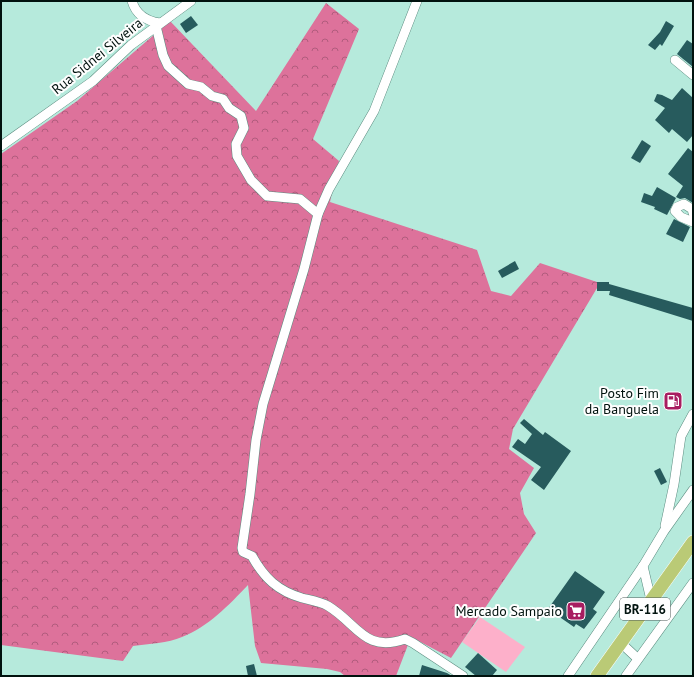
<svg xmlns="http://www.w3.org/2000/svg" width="694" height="677" viewBox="0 0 694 677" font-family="'PT Sans',sans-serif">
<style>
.grass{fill:#fdb0ca}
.forest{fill:url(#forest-crowns)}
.building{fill:#275b5d}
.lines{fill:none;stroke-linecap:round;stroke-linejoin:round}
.minor-casing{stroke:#5a8b7f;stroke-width:10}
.highway-casing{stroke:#fff;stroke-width:14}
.minor{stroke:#fff;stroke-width:9}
.highway{stroke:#baca76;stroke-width:13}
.labels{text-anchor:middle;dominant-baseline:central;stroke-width:4;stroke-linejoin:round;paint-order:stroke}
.shield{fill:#fefefe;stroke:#4d5956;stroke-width:1}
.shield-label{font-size:13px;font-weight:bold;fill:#01120e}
.street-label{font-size:14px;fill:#01120e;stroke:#fefefe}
.poi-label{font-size:14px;fill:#01120e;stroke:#fefefe;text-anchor:end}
</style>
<defs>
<pattern id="forest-crowns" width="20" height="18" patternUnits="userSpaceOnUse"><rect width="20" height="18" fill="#dd729b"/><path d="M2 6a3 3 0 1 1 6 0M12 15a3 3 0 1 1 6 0" fill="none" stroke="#b15c7d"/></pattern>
</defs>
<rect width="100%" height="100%" fill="#b6eadc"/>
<polygon class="grass" points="480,617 525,647 506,672 462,642"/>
<path class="forest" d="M326 3 359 29 313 139 339 161 330 202 477 250 491 291 511 296 540 263 600 283 513 429 509 449 534 468 520 493 524 514 536 533 451 658 411 637 396 676H345L340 672 327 669 261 663 255 646 248 585C229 605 208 627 182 637 168 643 149 644 133 646L123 661 1 645V154L77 101 170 21 256 111Z"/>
<g class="building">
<polygon points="191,16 198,25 186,33 180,24"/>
<polygon points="666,21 674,26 662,46 660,44 655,50 648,45 660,32"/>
<polygon points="687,40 693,44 693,67 677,54"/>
<polygon points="682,88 693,98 693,135 687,142 672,129 669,133 655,120 665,108 654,101 657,94 662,95 672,100"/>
<polygon points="642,140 651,146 640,163 631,158"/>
<polygon points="688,148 693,152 693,203 685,198 680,199 676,197 683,186 668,174"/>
<polygon points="657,187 676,198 667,215 654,209 655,207 641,202 644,193 652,196"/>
<polygon points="674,219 690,227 683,242 666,234"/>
<polygon points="515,261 519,269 502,278 498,271"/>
<polygon points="597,282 609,282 609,284 693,308 693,321 609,295 610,291 597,291"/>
<polygon points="524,419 543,435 545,432 571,451 544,490 531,480 541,467 512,447 518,439 525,444 532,434 520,423"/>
<polygon points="660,468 667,482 661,485 654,471"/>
<polygon points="575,571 605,592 593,609 597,612 584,629 576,624 574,627 548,609"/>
<polygon points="478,653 497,670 492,676 476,676 465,667"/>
<polygon points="254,664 257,676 248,676 246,666"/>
<polygon points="422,665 447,673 452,676 419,676"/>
</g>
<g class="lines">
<defs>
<g id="minor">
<path d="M132 1C136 15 146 21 160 23"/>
<path d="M417 1 374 111 329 189 318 214 304 269 263 404 256 440 250 494 242 548 243 552 252 556C264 578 278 591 302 598 310 600 321 602 328 606 358 624 364 653 405 639L413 643 463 676"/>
<polyline points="156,26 163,55 168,66 188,84 201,87 212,96 223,99 229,108 241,116 244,128 236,144 237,156 251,180 267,196 300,199 318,214"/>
<polyline points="675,60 693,75"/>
<polyline points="1,146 93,81 131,45 191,1"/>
<polyline points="693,213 692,209 684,204 677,207 675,211 681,217 693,222"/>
<polyline points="665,526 674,484 681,436 693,414"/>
<polyline points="651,600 643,566 664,531 693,490"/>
<polyline points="621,643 637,658"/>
<polyline points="568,676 643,566"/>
<polyline points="626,676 693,583"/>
</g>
<polyline id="highway" points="597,676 693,542"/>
</defs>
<use href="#minor" class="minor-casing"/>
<use href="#highway" class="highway-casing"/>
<use href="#minor" class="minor"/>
<use href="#highway" class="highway"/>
</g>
<defs>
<symbol id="fuel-square" viewBox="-11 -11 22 22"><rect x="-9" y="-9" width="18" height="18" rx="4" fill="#a81d60" stroke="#fefefe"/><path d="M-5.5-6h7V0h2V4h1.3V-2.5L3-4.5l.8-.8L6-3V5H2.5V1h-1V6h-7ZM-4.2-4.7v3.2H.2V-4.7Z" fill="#fff"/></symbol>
<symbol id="supermarket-square" viewBox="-11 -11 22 22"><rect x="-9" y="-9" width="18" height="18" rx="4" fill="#a81d60" stroke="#fefefe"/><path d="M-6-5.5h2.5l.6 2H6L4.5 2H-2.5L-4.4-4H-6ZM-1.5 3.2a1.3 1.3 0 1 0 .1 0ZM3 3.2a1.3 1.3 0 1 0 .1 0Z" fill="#fff"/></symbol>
</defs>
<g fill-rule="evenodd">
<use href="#fuel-square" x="662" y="390" width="22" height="22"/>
<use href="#supermarket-square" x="565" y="600" width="22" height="22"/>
</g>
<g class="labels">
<rect class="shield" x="620" y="598" width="50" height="22" rx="3"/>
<g class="shield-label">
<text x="645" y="609">BR-116</text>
</g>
<g class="street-label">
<text transform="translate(97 56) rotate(-39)">Rua Sidnei Silveira</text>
</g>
<g class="poi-label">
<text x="659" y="393">Posto Fim<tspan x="659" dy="16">da Banguela</tspan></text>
<text x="562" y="611">Mercado Sampaio</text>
</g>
</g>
<rect width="694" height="677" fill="none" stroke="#01120e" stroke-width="4"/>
</svg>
